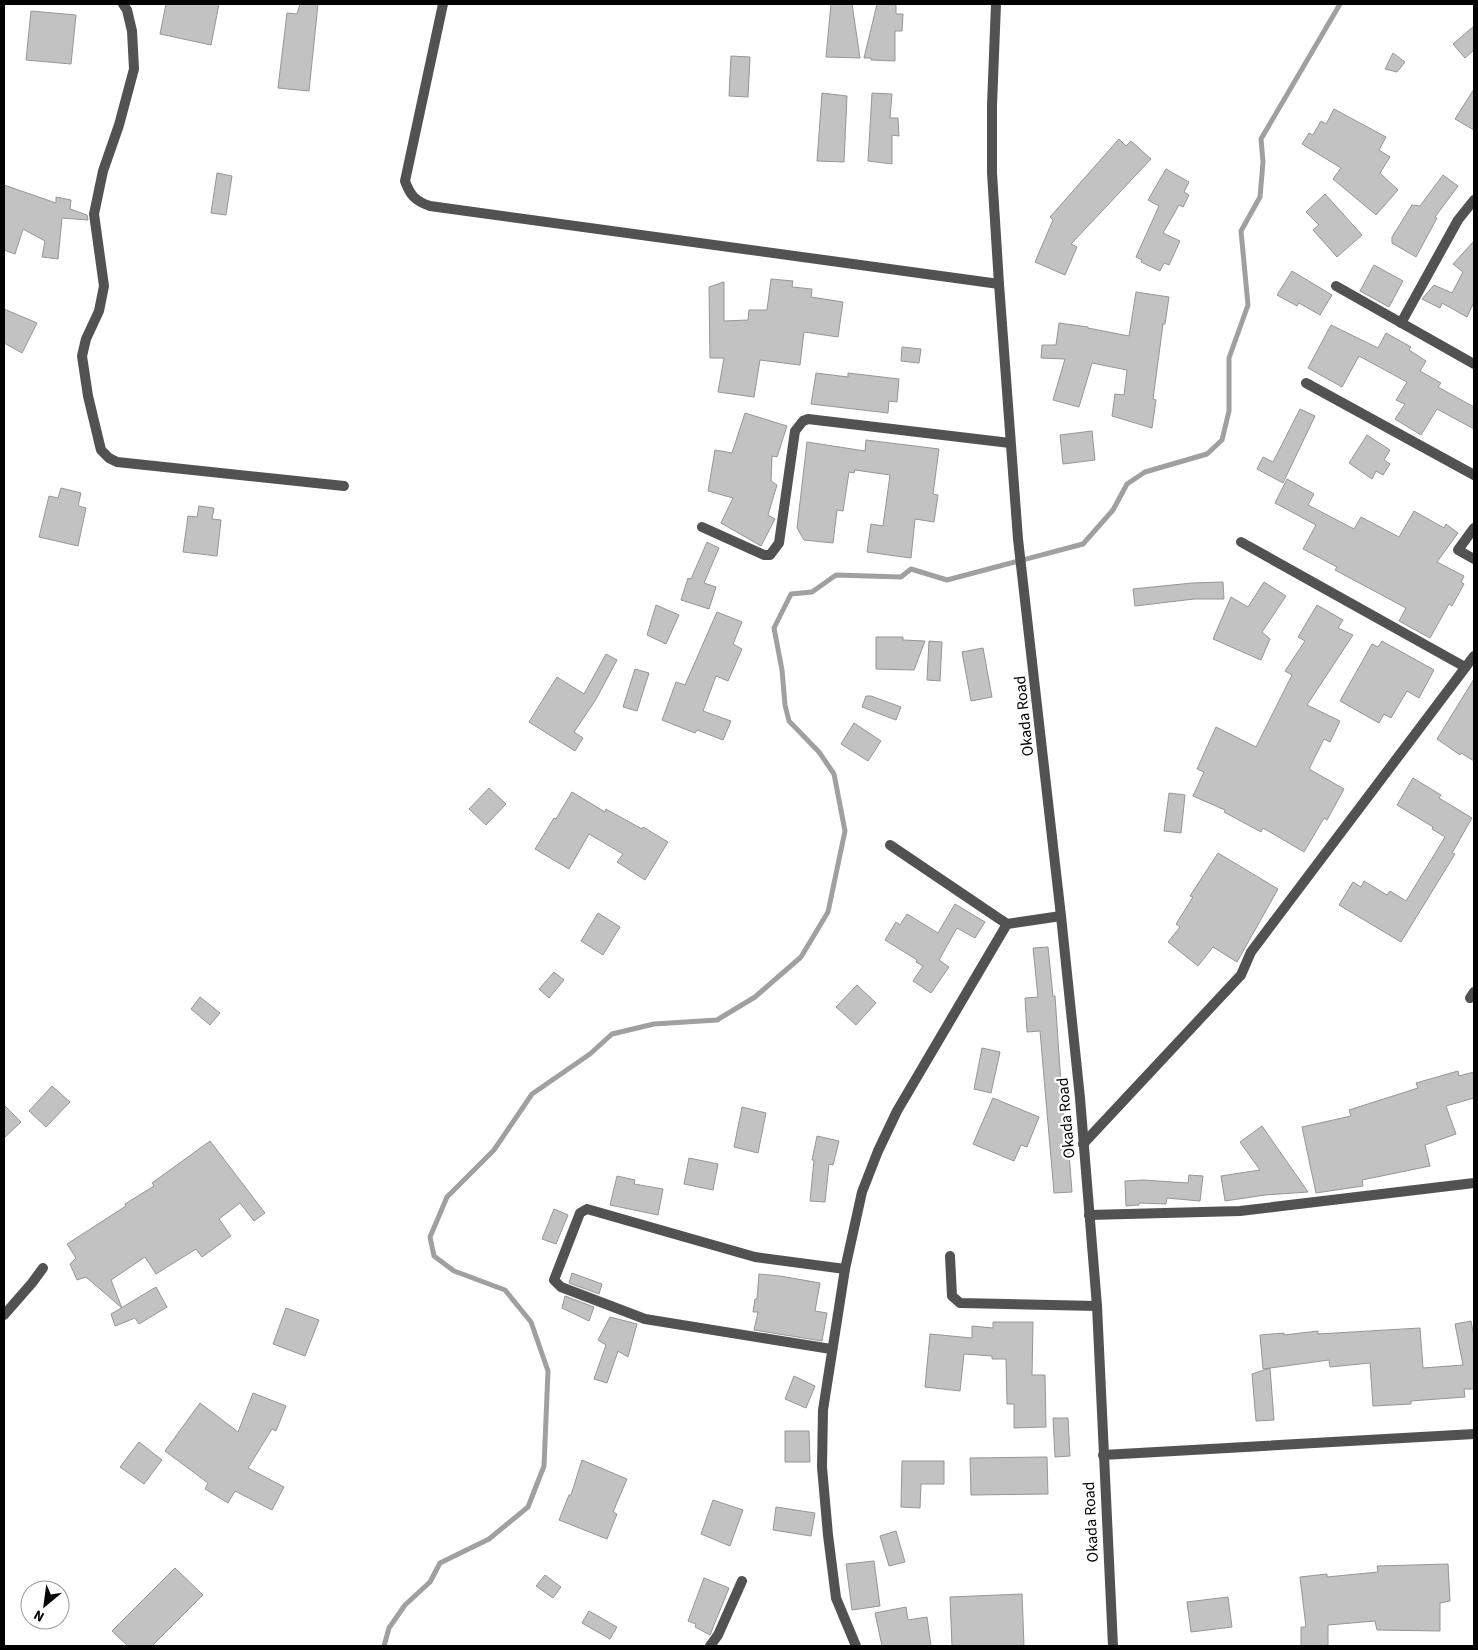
<svg xmlns="http://www.w3.org/2000/svg" width="1478" height="1650" viewBox="0 0 1478 1650" font-family="'Source Sans 3',sans-serif">
<style>
.lines{fill:none;stroke-linecap:round;stroke-linejoin:round}
.stream{stroke:#a0a0a0;stroke-width:5}
.building{fill:#c2c2c2;stroke:#969696}
.minor{stroke:#525252;stroke-width:10}
.tertiary{stroke:#525252;stroke-width:10}
.labels{text-anchor:middle;dominant-baseline:central;stroke-width:4.5;stroke-linejoin:round;paint-order:stroke}
.street-label{font-size:16px;fill:#000;stroke:#fff}
</style>
<rect width="100%" height="100%" fill="#fff"/>
<g class="lines">
<polyline class="stream" points="384,1646 389,1628 405,1605 430,1582 440,1563 489,1539 528,1507 544,1466 548,1371 531,1322 505,1290 454,1271 434,1256 430,1237 447,1197 494,1150 532,1094 590,1054 612,1034 654,1024 717,1020 755,997 801,957 828,912 845,831 834,774 819,752 789,721 785,705 782,670 774,628 791,594 812,592 836,575 901,577 911,569 947,580 1083,544 1113,510 1127,484 1145,472 1207,454 1222,440 1229,411 1229,358 1248,305 1241,231 1260,197 1263,162 1261,139 1340,4"/>
</g>
<g class="building">
<polygon points="166,4 219,4 211,45 160,34"/>
<polygon points="300,4 318,4 309,91 278,88 287,13 297,14"/>
<polygon points="831,4 852,4 860,58 826,57"/>
<polygon points="877,4 896,4 896,14 903,14 902,31 895,31 895,61 871,60 871,58 864,58"/>
<polygon points="31,11 76,15 71,64 26,60"/>
<polygon points="1474,26 1474,50 1465,58 1453,44"/>
<polygon points="1393,53 1405,62 1397,72 1385,69"/>
<polygon points="731,56 750,57 748,97 729,96"/>
<polygon points="1474,89 1474,130 1455,119"/>
<polygon points="822,93 847,96 844,162 817,161"/>
<polygon points="872,93 892,94 890,118 898,118 899,136 892,135 892,164 868,161"/>
<polygon points="1334,109 1386,137 1379,150 1390,157 1380,173 1398,190 1376,215 1333,179 1341,168 1302,144 1309,133 1313,135 1321,121 1326,124"/>
<polygon points="1119,139 1126,146 1131,141 1151,159 1071,244 1077,247 1065,275 1035,262 1053,220 1050,217"/>
<polygon points="1166,169 1189,182 1184,192 1189,195 1183,207 1179,205 1163,233 1180,241 1169,265 1164,263 1160,271 1141,262 1142,260 1136,257 1159,206 1148,200"/>
<polygon points="217,173 232,176 226,215 211,213"/>
<polygon points="1443,175 1458,186 1435,217 1437,218 1416,257 1392,243 1392,237 1412,205 1420,206"/>
<polygon points="4,185 56,203 56,197 71,200 70,209 87,215 88,220 62,218 58,259 42,257 45,241 23,229 15,254 4,250"/>
<polygon points="1325,194 1362,235 1337,257 1313,230 1319,225 1306,212"/>
<polygon points="1474,241 1474,302 1467,317 1442,303 1440,308 1422,299 1434,285 1452,293 1463,272 1453,264"/>
<polygon points="1374,265 1403,281 1389,307 1360,291"/>
<polygon points="1292,271 1332,295 1320,315 1299,303 1297,306 1277,295"/>
<polygon points="771,279 793,281 792,287 812,289 811,297 843,302 838,337 804,332 800,365 760,360 754,397 718,392 724,358 710,358 709,287 724,282 724,321 748,320 749,310 767,310"/>
<polygon points="1136,292 1169,297 1165,324 1163,324 1153,399 1156,400 1152,428 1112,416 1115,394 1124,395 1127,370 1092,363 1079,407 1053,400 1065,359 1041,358 1042,345 1056,345 1059,323 1088,327 1088,328 1129,336"/>
<polygon points="4,309 37,323 22,353 4,343"/>
<polygon points="1331,325 1378,348 1386,333 1411,347 1409,350 1426,361 1420,371 1441,383 1438,387 1474,407 1474,429 1437,409 1421,435 1395,419 1405,404 1396,400 1407,382 1359,356 1342,387 1308,368"/>
<polygon points="902,347 921,349 919,363 901,361"/>
<polygon points="816,373 848,377 848,373 899,379 897,402 889,401 888,413 811,404"/>
<polygon points="1300,409 1315,416 1283,483 1257,469 1263,457 1273,462"/>
<polygon points="745,413 787,426 777,457 772,456 771,481 777,485 768,515 775,519 761,546 721,523 733,498 708,491 715,450 732,453"/>
<polygon points="1092,431 1095,460 1063,464 1060,435"/>
<polygon points="1367,435 1390,450 1384,460 1390,464 1383,475 1376,471 1372,479 1349,463"/>
<polygon points="866,440 939,449 933,494 938,495 934,522 915,519 911,558 867,552 871,524 883,526 890,475 855,470 854,473 849,472 843,511 837,510 833,543 804,540 797,528 807,442 865,451"/>
<polygon points="1287,479 1314,494 1308,505 1354,529 1361,517 1399,537 1414,511 1444,528 1446,524 1458,533 1437,562 1464,576 1461,582 1464,584 1452,606 1449,604 1430,638 1399,621 1406,608 1335,570 1337,567 1303,549 1316,525 1275,503"/>
<polygon points="61,488 81,493 78,506 86,508 78,546 39,537 49,496 58,498"/>
<polygon points="199,506 214,508 212,519 221,520 217,556 183,552 188,516 197,517"/>
<polygon points="707,542 719,548 704,583 716,587 709,609 681,600 688,578 691,579"/>
<polygon points="1223,582 1224,599 1194,599 1135,606 1133,589 1192,583"/>
<polygon points="1264,582 1286,596 1262,632 1270,639 1261,660 1213,639 1231,597 1248,607"/>
<polygon points="656,605 679,615 666,644 647,635"/>
<polygon points="1317,605 1343,620 1338,628 1353,635 1307,705 1340,721 1330,742 1324,739 1309,769 1344,789 1327,820 1324,818 1304,852 1263,828 1261,832 1224,812 1225,810 1193,796 1204,772 1197,769 1216,727 1256,747 1292,675 1285,671 1305,641 1298,637"/>
<polygon points="717,612 742,622 733,644 742,649 728,681 716,676 703,711 731,721 723,740 697,730 695,733 662,720 676,682 685,685"/>
<polygon points="876,637 903,637 903,640 925,641 914,670 876,669"/>
<polygon points="929,641 942,642 940,681 927,680"/>
<polygon points="1382,641 1434,670 1419,698 1407,691 1391,718 1384,714 1379,723 1340,701 1372,644 1378,647"/>
<polygon points="983,648 992,697 971,701 962,652"/>
<polygon points="606,654 617,660 595,701 574,732 583,738 575,751 529,722 557,677 584,694"/>
<polygon points="635,669 649,673 637,711 623,707"/>
<polygon points="1474,679 1474,761 1461,753 1460,755 1437,739"/>
<polygon points="866,696 871,696 901,707 896,720 862,707"/>
<polygon points="854,723 881,741 868,761 841,744"/>
<polygon points="1413,778 1441,795 1439,798 1472,818 1452,853 1455,854 1401,942 1339,905 1353,882 1361,887 1364,881 1387,895 1390,891 1406,901 1445,837 1432,829 1433,827 1397,805"/>
<polygon points="489,788 506,804 486,825 469,809"/>
<polygon points="572,792 605,812 606,809 642,829 643,827 668,842 645,880 617,862 623,854 589,834 569,869 535,849 554,818 556,819"/>
<polygon points="1169,793 1185,795 1181,833 1164,831"/>
<polygon points="1218,853 1278,889 1237,962 1213,947 1198,966 1168,942 1180,927 1176,924 1193,897 1190,896"/>
<polygon points="955,904 985,922 975,938 957,928 939,960 949,967 931,993 913,981 923,966 916,962 917,960 885,940 896,922 900,925 907,914 938,933"/>
<polygon points="598,913 620,927 603,955 581,941"/>
<polygon points="1048,947 1053,996 1055,996 1065,1141 1068,1140 1072,1192 1054,1193 1040,1031 1027,1032 1025,998 1038,997 1033,948"/>
<polygon points="554,972 564,980 549,998 539,989"/>
<polygon points="857,985 876,1003 856,1025 836,1007"/>
<polygon points="200,997 220,1013 210,1025 191,1009"/>
<polygon points="982,1048 1000,1052 991,1093 974,1089"/>
<polygon points="1458,1071 1459,1076 1474,1072 1474,1098 1446,1106 1456,1134 1425,1145 1430,1166 1362,1180 1363,1186 1316,1193 1302,1127 1351,1116 1349,1110 1418,1088 1416,1083"/>
<polygon points="52,1086 70,1102 46,1127 29,1111"/>
<polygon points="993,1098 1039,1117 1027,1147 1021,1145 1014,1161 973,1144"/>
<polygon points="4,1105 21,1122 4,1138"/>
<polygon points="742,1107 766,1113 758,1153 734,1147"/>
<polygon points="1262,1126 1308,1192 1265,1195 1225,1201 1221,1176 1260,1170 1240,1142"/>
<polygon points="817,1136 839,1141 833,1165 829,1164 825,1202 810,1201 814,1160 812,1160"/>
<polygon points="210,1141 265,1213 254,1221 240,1203 219,1219 231,1236 202,1257 196,1249 156,1274 145,1257 111,1280 122,1308 86,1277 77,1280 70,1264 76,1258 67,1244 126,1206 125,1204 154,1186 152,1183"/>
<polygon points="689,1158 718,1164 713,1190 684,1184"/>
<polygon points="1189,1175 1203,1176 1200,1201 1167,1198 1166,1204 1139,1203 1139,1205 1126,1206 1125,1181 1143,1180 1188,1183"/>
<polygon points="617,1176 635,1180 634,1184 663,1189 658,1215 610,1205"/>
<polygon points="554,1209 568,1215 556,1244 542,1239"/>
<polygon points="572,1273 602,1284 599,1294 569,1283"/>
<polygon points="759,1274 780,1276 820,1283 815,1311 827,1313 822,1341 754,1330 758,1312 753,1312 755,1299 757,1299"/>
<polygon points="156,1287 167,1307 139,1324 135,1318 115,1326 111,1314"/>
<polygon points="565,1296 594,1307 589,1321 562,1308"/>
<polygon points="286,1308 319,1320 305,1356 273,1344"/>
<polygon points="610,1317 637,1324 628,1357 618,1351 607,1383 594,1379 606,1345 598,1340"/>
<polygon points="1471,1321 1474,1337 1474,1389 1464,1389 1465,1397 1411,1401 1411,1404 1373,1406 1370,1363 1330,1367 1329,1360 1263,1369 1260,1335 1284,1333 1284,1335 1318,1331 1318,1334 1420,1328 1423,1368 1463,1365 1455,1324"/>
<polygon points="993,1322 1033,1322 1032,1375 1045,1375 1046,1427 1014,1428 1014,1404 1007,1404 1006,1359 992,1359 992,1356 964,1354 960,1391 925,1387 930,1334 972,1338 972,1326 993,1328"/>
<polygon points="1270,1368 1274,1420 1256,1421 1252,1374"/>
<polygon points="794,1376 815,1386 806,1408 785,1399"/>
<polygon points="253,1393 286,1406 276,1431 272,1429 248,1468 284,1487 272,1510 235,1491 228,1503 205,1489 208,1483 165,1451 200,1403 238,1432"/>
<polygon points="1053,1418 1068,1418 1070,1456 1055,1457"/>
<polygon points="785,1431 809,1431 810,1462 785,1462"/>
<polygon points="139,1442 162,1460 144,1484 120,1467"/>
<polygon points="1047,1457 1048,1494 971,1495 970,1458"/>
<polygon points="582,1460 627,1479 613,1512 617,1514 607,1539 559,1520 569,1495 571,1495"/>
<polygon points="902,1461 944,1461 944,1484 921,1484 920,1508 901,1507"/>
<polygon points="713,1500 743,1510 730,1546 701,1534"/>
<polygon points="776,1507 815,1513 811,1536 773,1530"/>
<polygon points="896,1531 905,1562 889,1566 880,1536"/>
<polygon points="874,1561 880,1606 852,1610 846,1564"/>
<polygon points="1448,1564 1450,1601 1440,1603 1440,1631 1377,1630 1375,1621 1328,1625 1328,1646 1301,1646 1301,1627 1306,1627 1300,1577 1327,1574 1327,1577 1378,1572 1377,1566"/>
<polygon points="175,1568 203,1595 152,1646 128,1646 112,1631"/>
<polygon points="545,1575 561,1587 553,1598 536,1586"/>
<polygon points="704,1578 729,1588 710,1635 695,1627 696,1624 688,1621"/>
<polygon points="1022,1594 1024,1646 952,1646 950,1597"/>
<polygon points="1228,1597 1232,1627 1191,1632 1187,1602"/>
<polygon points="906,1607 908,1620 927,1617 931,1646 882,1646 875,1613"/>
<polygon points="589,1611 617,1627 610,1639 582,1623"/>
</g>
<g class="lines">
<g class="minor">
<polyline points="123,4 127,10 132,31 134,69 119,125 103,171 94,214 104,286 99,311 86,339 82,356 88,396 101,450 109,458 117,462 344,486"/>
<path d="M443 4 405 181C410 195 415 201 430 206L999 284"/>
<polyline points="1336,286 1474,364"/>
<polyline points="1401,323 1458,220 1474,200"/>
<polyline points="1306,383 1474,475"/>
<polyline points="702,527 764,555 770,555 779,543 795,431 803,421 808,419 1010,443"/>
<polyline points="1474,528 1458,550 1474,559"/>
<polyline points="1241,542 1465,667"/>
<polyline points="890,845 1007,924"/>
<polyline points="1470,998 1474,992"/>
<polyline points="1083,1144 1241,975 1251,952 1474,656"/>
<polyline points="1089,1215 1240,1211 1474,1183"/>
<polyline points="950,1256 952,1296 960,1303 1097,1306"/>
<polyline points="4,1315 32,1283 43,1268"/>
<polyline points="831,1349 645,1319 561,1287 554,1280 580,1213 587,1209 755,1257 845,1269"/>
<polyline points="1103,1455 1474,1434"/>
<polyline points="710,1646 718,1635 742,1581"/>
<polyline points="856,1646 836,1598 828,1535 822,1467 823,1410 845,1269 862,1192 878,1151 897,1111 1007,924 1061,916"/>
</g>
<polyline class="tertiary" points="996,4 992,105 992,173 999,284 1018,539 1061,916 1080,1098 1097,1306 1113,1646"/>
</g>
<g class="labels">
<g class="street-label">
<text transform="translate(1024 716) rotate(-96)">Okada Road</text>
<text transform="translate(1066 1118) rotate(-95)">Okada Road</text>
<text transform="translate(1091 1522) rotate(-93)">Okada Road</text>
</g>
</g>
<rect width="1478" height="1650" fill="none" stroke="#000000" stroke-width="10"/>
<g transform="translate(45 1605) rotate(209)"><circle r="24" fill="#ffffff" stroke="#999999"/>
<path d="M0-4L9 19L0 12L-9 19Z" fill="#000000"/>
<text y="-8" font-size="14" font-weight="bold" text-anchor="middle" fill="#000000">N</text>
</g>
</svg>
